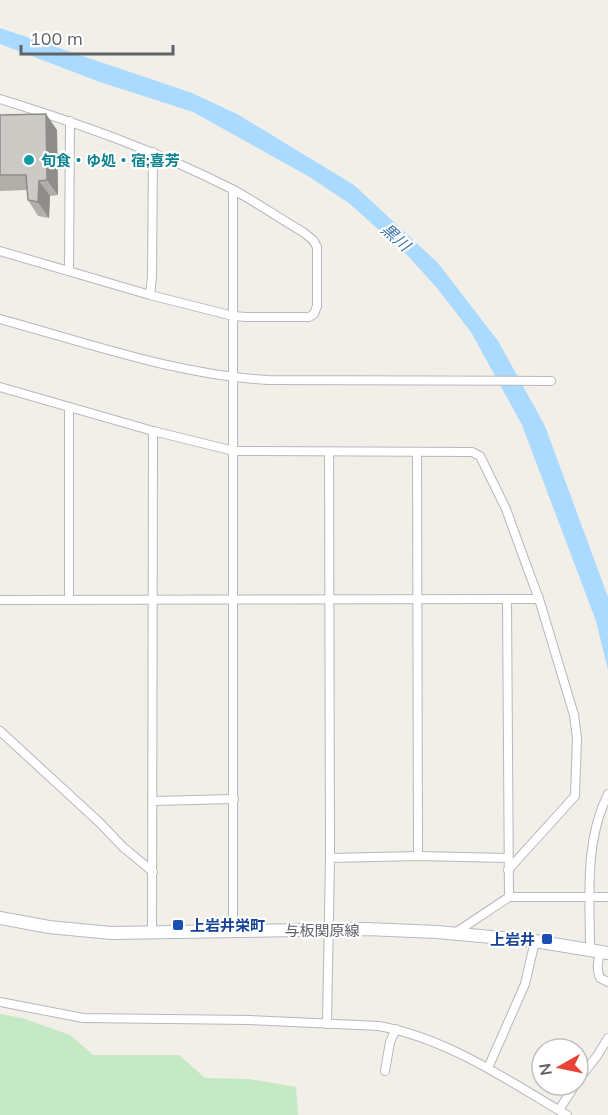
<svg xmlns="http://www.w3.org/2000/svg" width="608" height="1115" viewBox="0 0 608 1115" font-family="Mulish,'Noto Sans JP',sans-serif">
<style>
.green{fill:#c5e8c5}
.water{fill:#aadaff}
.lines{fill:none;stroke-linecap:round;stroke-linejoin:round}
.minor-casing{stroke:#b5b8bc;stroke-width:10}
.secondary-casing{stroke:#b6babf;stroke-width:14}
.minor{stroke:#fff;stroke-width:8}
.secondary{stroke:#fff;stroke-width:12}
.wall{fill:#afaea9}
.shaded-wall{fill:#8f8d8a}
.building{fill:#cccac5;stroke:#8f8d8a;stroke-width:1.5}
.culture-dot{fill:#0f9aa8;stroke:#fff;stroke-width:2}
.transit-dot{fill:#1a4fb4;stroke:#fff;stroke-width:2}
.labels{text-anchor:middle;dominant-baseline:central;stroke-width:4.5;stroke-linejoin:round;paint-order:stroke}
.culture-label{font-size:15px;font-weight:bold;fill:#0d838f;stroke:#fff;text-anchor:start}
.transit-label{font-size:15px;font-weight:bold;fill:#164399;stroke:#fff;text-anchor:start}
.street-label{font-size:15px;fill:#5f6368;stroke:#fff}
.water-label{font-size:16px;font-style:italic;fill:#4174aa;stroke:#fff}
</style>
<rect width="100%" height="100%" fill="#f1efe8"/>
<polygon class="green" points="0,1014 22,1018 70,1035 93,1055 179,1055 205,1078 249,1079 296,1087 298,1115 0,1115"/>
<polygon class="water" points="0,28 192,93 237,114 354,185 438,263 498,341 545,426 608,597 608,670 596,621 522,425 471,332 437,288 408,256 350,204 308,176 193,112 100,82 0,44"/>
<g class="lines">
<defs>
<g id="minor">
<path d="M0 99C80 124 157 151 232 189 256 202 279 218 303 232L313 240 317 247V306L314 314 309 317H246L233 316 150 295 0 251"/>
<polyline points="69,271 70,121"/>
<polyline points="150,295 152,277 153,152"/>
<path d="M0 319C88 343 177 375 268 380L551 381"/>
<polyline points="0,387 153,431 234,451 472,452 480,456 506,509 523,556 539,599 574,715 577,738 575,796 508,870"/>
<polyline points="417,453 418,856"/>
<polyline points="69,599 69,407"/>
<polyline points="0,600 539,599"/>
<polyline points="507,601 509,897 608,897"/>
<polyline points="0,731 99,822 123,847 153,872"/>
<polyline points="153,801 234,799"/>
<polyline points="330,858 418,856 508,858"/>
<polyline points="152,932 153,431"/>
<polyline points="233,932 233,190"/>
<polyline points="455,933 509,897"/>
<path d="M590 949C590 897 584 842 608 794"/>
<path d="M600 952C598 962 596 968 600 978L608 982"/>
<path d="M0 1002 83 1018 250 1020 379 1026C449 1039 507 1080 567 1115"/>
<polyline points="327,1024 330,858 329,452"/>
<polyline points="488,1068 525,984 535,941"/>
<polyline points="385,1071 390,1042 396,1029"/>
<polyline points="578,1080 597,1056 608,1038"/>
<polyline points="559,1110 575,1085"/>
</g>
<polyline id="secondary" points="0,918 49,927 111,933 366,929 437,932 535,941 608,953"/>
</defs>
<use href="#minor" class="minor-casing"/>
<use href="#secondary" class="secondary-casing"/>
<use href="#minor" class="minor"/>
<use href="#secondary" class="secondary"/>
</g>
<polygon class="wall" points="0,115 57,130 58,195 50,196 49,218 38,216 28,200 27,190 0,191"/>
<g class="shaded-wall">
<polygon points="46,114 57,130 58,195 47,180"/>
<polygon points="39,181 50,196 49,218 38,202"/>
</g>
<polygon class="building" points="46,114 47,180 39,181 38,202 28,200 26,175 0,175 0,115"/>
<circle class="culture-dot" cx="29" cy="160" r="6"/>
<g class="transit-dot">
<rect x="172" y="919" width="12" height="12" rx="3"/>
<rect x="541" y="933" width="12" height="12" rx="3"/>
</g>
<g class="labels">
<g class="culture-label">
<text x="41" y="160">旬食・ゆ処・宿;喜芳</text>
</g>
<g class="transit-label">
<text x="190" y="925">上岩井栄町</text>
<text x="535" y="939" text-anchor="end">上岩井</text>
</g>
<g class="street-label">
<text x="322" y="930">与板関原線</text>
</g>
<g class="water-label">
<text transform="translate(396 237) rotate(41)">黒川</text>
</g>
</g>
<g transform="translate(560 1067) rotate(261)"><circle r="28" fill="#ffffff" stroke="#bfc1c3" stroke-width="1.5"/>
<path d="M0-4.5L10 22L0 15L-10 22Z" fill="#ea4335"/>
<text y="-9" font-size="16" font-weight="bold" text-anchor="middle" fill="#5f6368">N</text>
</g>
<path d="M21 45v9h152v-9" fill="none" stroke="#5f6368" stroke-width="3"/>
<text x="30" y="45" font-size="18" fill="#5f6368" stroke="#ffffff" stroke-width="4.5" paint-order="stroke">100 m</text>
</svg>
